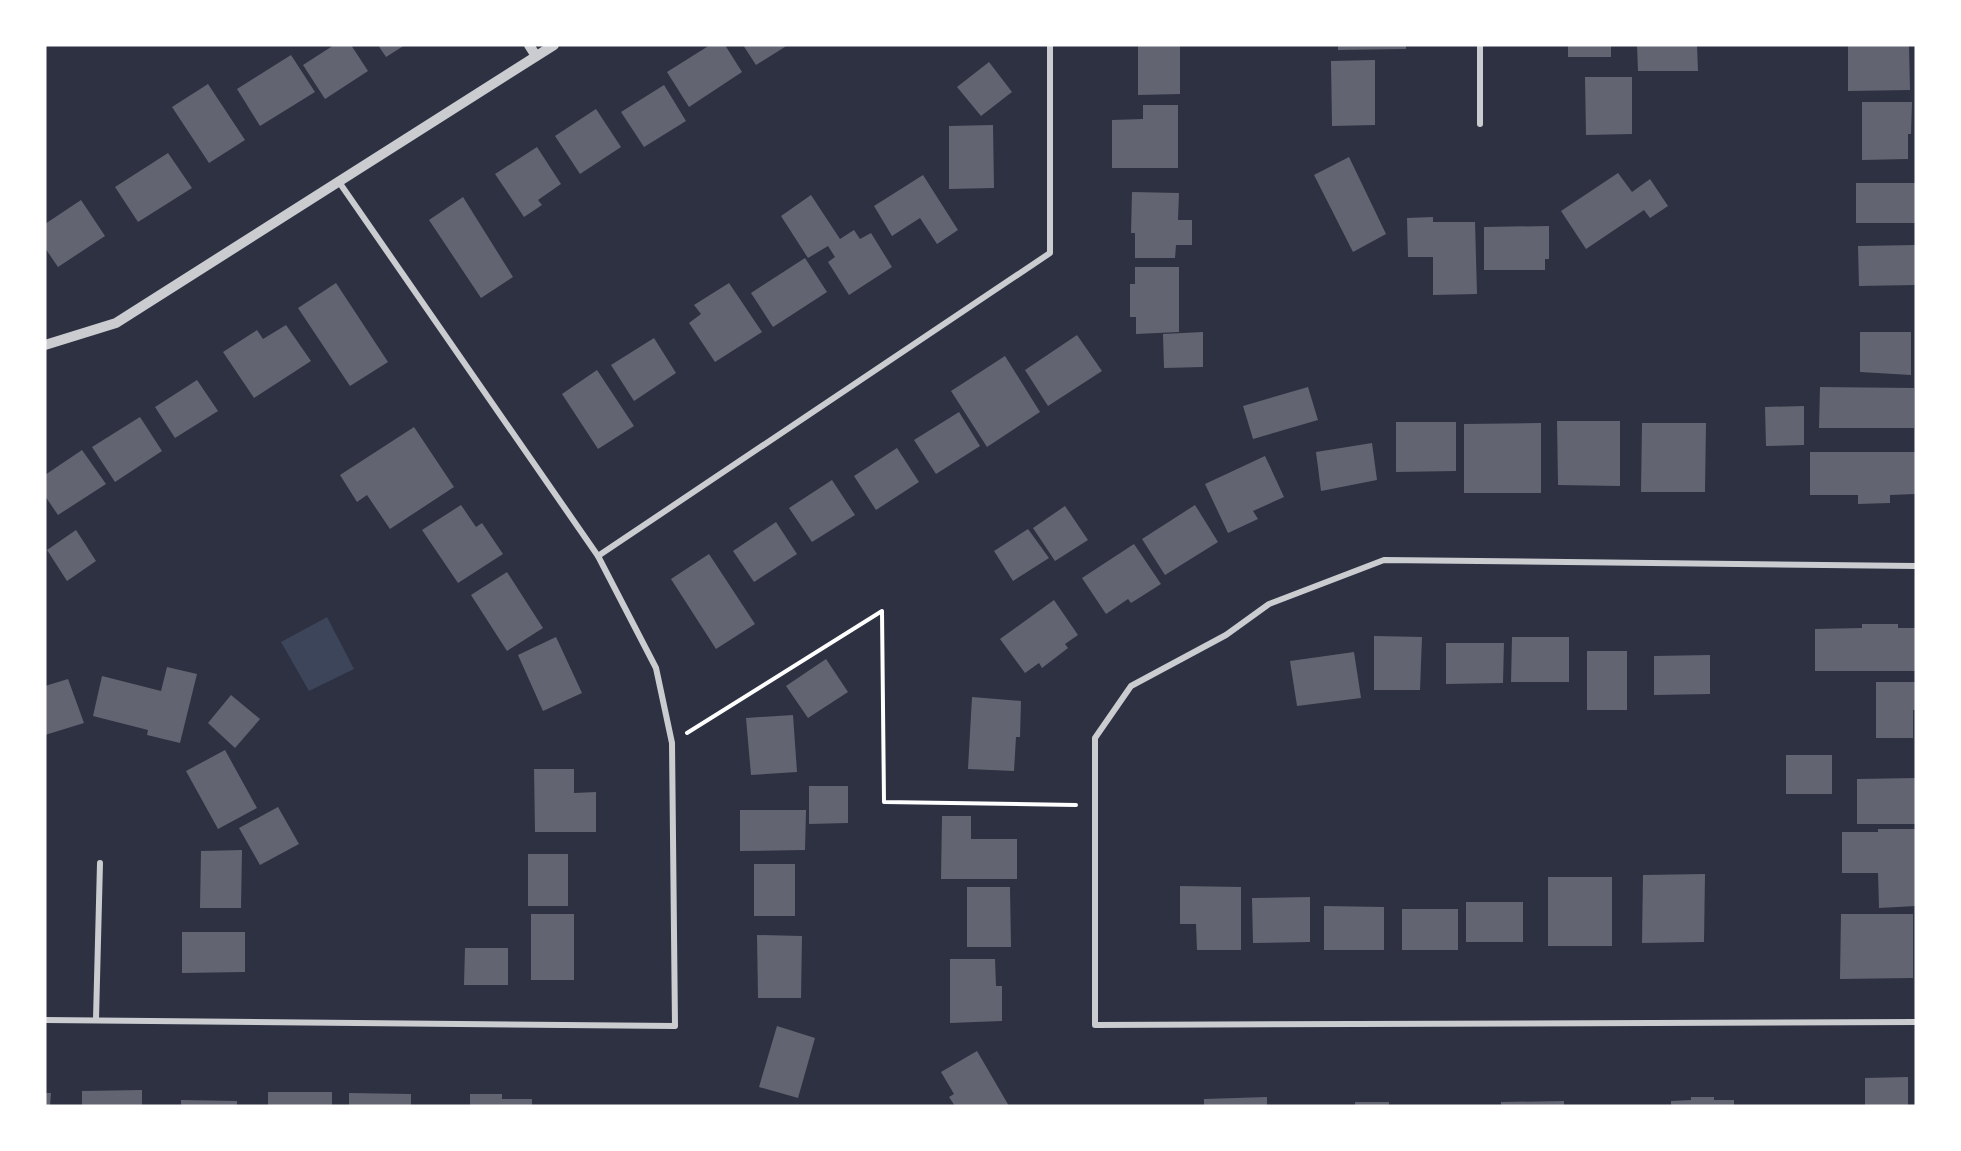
<svg xmlns="http://www.w3.org/2000/svg" width="1961" height="1151" viewBox="0 0 1961 1151" font-family="'Nunito Sans',sans-serif">
<style>
.green{fill:#3c4559}
.building{fill:#626471}
.lines{fill:none;stroke-linecap:round;stroke-linejoin:round}
.path{stroke:#fff;stroke-width:4}
.minor{stroke:#caccd0;stroke-width:6}
.tertiary{stroke:#caccd0;stroke-width:10}
</style>
<rect width="100%" height="100%" fill="#2d3142"/>
<polygon class="green" points="327,617 354,669 309,691 281,642"/>
<g class="building">
<polygon points="334,45 351,45 368,71 325,99 303,65"/>
<polygon points="378,45 405,45 386,57"/>
<polygon points="710,45 725,45 742,72 689,107 667,72"/>
<polygon points="743,45 788,45 756,65"/>
<polygon points="1138,45 1180,45 1180,94 1138,95"/>
<polygon points="1338,45 1406,45 1406,49 1338,50"/>
<rect x="1568" y="45" width="43" height="12"/>
<polygon points="1637,45 1697,45 1698,71 1638,71"/>
<polygon points="1848,45 1909,45 1910,90 1848,91"/>
<polygon points="291,55 315,92 260,126 237,89"/>
<polygon points="1375,60 1375,125 1332,126 1331,61"/>
<polygon points="989,62 1012,92 981,116 957,87"/>
<polygon points="1585,77 1632,77 1632,134 1586,135"/>
<polygon points="208,84 245,140 209,163 172,107"/>
<polygon points="664,85 686,121 644,147 621,112"/>
<polygon points="1862,102 1912,102 1911,134 1908,134 1908,159 1862,160"/>
<polygon points="1143,105 1178,105 1178,168 1112,168 1112,120 1143,119"/>
<polygon points="596,109 621,147 580,174 555,136"/>
<polygon points="993,125 994,188 949,189 949,126"/>
<polygon points="537,147 561,184 538,200 542,205 524,217 495,174"/>
<polygon points="168,153 192,188 138,222 115,187"/>
<polygon points="1349,157 1386,234 1353,252 1314,175"/>
<polygon points="1618,173 1632,192 1650,179 1668,206 1650,218 1644,210 1586,249 1561,211"/>
<polygon points="923,175 958,230 937,244 920,218 892,236 874,206"/>
<rect x="1856" y="183" width="60" height="40"/>
<polygon points="1132,192 1179,193 1178,220 1192,220 1192,245 1176,245 1175,258 1135,258 1135,233 1131,233"/>
<polygon points="811,195 840,239 854,230 860,239 871,233 892,267 849,295 828,262 835,257 828,246 808,258 781,216"/>
<polygon points="463,197 513,277 481,298 429,220"/>
<polygon points="81,200 105,236 58,267 45,248 45,224"/>
<polygon points="1433,217 1433,222 1475,222 1477,294 1433,295 1433,257 1408,257 1407,218"/>
<polygon points="1549,226 1549,259 1545,259 1545,270 1484,270 1484,227"/>
<polygon points="1916,245 1916,285 1859,286 1858,246"/>
<polygon points="805,258 827,292 773,327 751,293"/>
<polygon points="1135,267 1179,267 1179,332 1136,334 1136,317 1130,317 1130,284 1135,284"/>
<polygon points="336,283 388,362 350,386 298,308"/>
<polygon points="729,283 762,332 715,362 689,323 701,314 694,305"/>
<polygon points="286,325 311,361 254,398 223,352 257,330 263,339"/>
<polygon points="1203,332 1203,367 1164,368 1163,334"/>
<polygon points="1860,332 1911,332 1911,375 1860,372"/>
<polygon points="1077,335 1102,371 1048,406 1025,370"/>
<polygon points="654,338 676,373 634,401 611,365"/>
<polygon points="1005,356 1040,412 987,447 951,391"/>
<polygon points="597,370 634,426 598,449 562,394"/>
<polygon points="197,380 218,411 175,438 155,407"/>
<polygon points="1308,387 1318,420 1253,439 1243,406"/>
<polygon points="1820,387 1914,388 1914,428 1819,428"/>
<polygon points="1804,406 1804,445 1766,446 1765,407"/>
<polygon points="959,412 980,446 936,474 914,440"/>
<polygon points="140,417 162,451 115,482 92,447"/>
<polygon points="1557,421 1620,421 1620,486 1558,485"/>
<polygon points="1396,422 1456,422 1456,471 1396,472"/>
<polygon points="1541,423 1541,493 1464,493 1464,424"/>
<polygon points="1642,423 1706,423 1705,492 1641,492"/>
<polygon points="414,427 454,487 390,529 367,495 357,502 340,475"/>
<polygon points="1372,443 1377,480 1321,491 1316,452"/>
<polygon points="897,448 919,482 876,510 854,476"/>
<polygon points="82,450 106,484 58,515 45,496 45,475"/>
<polygon points="1810,452 1916,452 1916,494 1890,495 1890,503 1858,504 1858,495 1810,495"/>
<polygon points="1265,456 1284,497 1253,511 1258,519 1228,533 1205,484"/>
<polygon points="832,480 855,515 812,542 789,508"/>
<polygon points="461,505 476,527 482,523 503,554 458,583 422,530"/>
<polygon points="1195,505 1218,542 1165,575 1142,539"/>
<polygon points="1065,506 1088,540 1055,561 1033,528"/>
<polygon points="776,522 797,554 754,582 733,551"/>
<polygon points="1028,529 1049,558 1013,581 994,551"/>
<polygon points="76,530 96,561 67,581 47,550"/>
<polygon points="1134,544 1161,584 1131,603 1128,599 1106,614 1082,578"/>
<polygon points="709,554 755,624 716,649 671,579"/>
<polygon points="507,572 543,628 507,651 471,595"/>
<polygon points="1054,600 1078,635 1065,644 1068,648 1042,668 1039,663 1025,673 1000,639"/>
<polygon points="1862,624 1898,624 1898,628 1916,628 1916,671 1815,671 1815,629 1862,628"/>
<polygon points="1374,636 1422,637 1420,690 1374,690"/>
<polygon points="556,637 582,693 543,711 518,655"/>
<polygon points="1512,637 1569,637 1569,682 1511,682"/>
<polygon points="1446,643 1504,643 1503,683 1446,684"/>
<rect x="1587" y="651" width="40" height="59"/>
<polygon points="1354,652 1361,698 1297,706 1290,661"/>
<polygon points="1710,655 1710,694 1654,695 1654,656"/>
<polygon points="826,659 848,692 808,718 786,686"/>
<polygon points="167,667 197,674 180,743 147,735 148,730 93,716 102,676 161,691"/>
<polygon points="68,679 84,723 45,735 45,686"/>
<polygon points="1876,682 1916,682 1916,710 1913,710 1913,738 1876,738"/>
<polygon points="231,695 260,719 235,748 208,723"/>
<polygon points="972,697 1021,701 1020,737 1016,737 1014,771 968,769"/>
<polygon points="793,715 797,772 751,775 746,718"/>
<polygon points="225,750 257,808 218,829 186,771"/>
<rect x="1786" y="755" width="46" height="39"/>
<polygon points="534,769 574,769 574,793 596,792 596,832 535,832"/>
<polygon points="1916,778 1916,824 1857,824 1857,779"/>
<polygon points="809,786 848,786 848,823 809,824"/>
<polygon points="278,807 299,844 260,865 239,828"/>
<polygon points="740,810 806,810 805,850 740,851"/>
<polygon points="942,816 971,816 971,839 1017,839 1017,879 941,879"/>
<polygon points="1878,829 1916,829 1916,906 1879,908 1878,873 1842,873 1842,832 1878,832"/>
<polygon points="242,850 241,908 200,908 201,851"/>
<rect x="528" y="854" width="40" height="52"/>
<rect x="754" y="864" width="41" height="52"/>
<polygon points="1705,874 1704,942 1642,943 1643,875"/>
<rect x="1548" y="877" width="64" height="69"/>
<polygon points="1180,886 1241,887 1241,950 1197,950 1196,924 1180,924"/>
<polygon points="967,887 1010,887 1011,947 967,947"/>
<polygon points="1310,897 1310,942 1253,943 1252,898"/>
<rect x="1466" y="902" width="57" height="40"/>
<polygon points="1324,906 1384,907 1384,950 1324,950"/>
<rect x="1402" y="909" width="56" height="41"/>
<rect x="531" y="914" width="43" height="66"/>
<polygon points="1841,914 1913,914 1913,978 1840,979"/>
<polygon points="182,932 245,932 245,972 182,973"/>
<polygon points="757,935 802,936 801,998 758,998"/>
<polygon points="465,948 508,948 508,985 464,985"/>
<polygon points="950,959 995,959 996,986 1002,986 1002,1021 950,1023"/>
<polygon points="777,1026 815,1038 798,1098 759,1087"/>
<polygon points="977,1051 1009,1106 955,1106 949,1097 954,1094 941,1072"/>
<polygon points="1908,1077 1908,1106 1865,1106 1865,1078"/>
<polygon points="142,1090 142,1106 82,1106 82,1091"/>
<rect x="268" y="1092" width="64" height="14"/>
<polygon points="45,1093 51,1093 50,1106 45,1106"/>
<polygon points="349,1093 411,1094 411,1106 349,1106"/>
<polygon points="470,1094 502,1094 502,1099 532,1099 532,1106 470,1106"/>
<polygon points="1267,1097 1267,1106 1204,1106 1204,1099"/>
<polygon points="1691,1097 1714,1097 1714,1100 1734,1100 1734,1106 1671,1106 1671,1101 1691,1100"/>
<polygon points="181,1100 237,1101 237,1106 181,1106"/>
<polygon points="1564,1101 1564,1106 1501,1106 1501,1102"/>
<rect x="1355" y="1102" width="34" height="4"/>
</g>
<g class="lines">
<polyline class="path" points="687,733 882,611 884,802 1076,805"/>
<g class="minor">
<polyline points="1480,45 1480,124"/>
<polyline points="598,556 1050,253 1050,45"/>
<polyline points="1916,566 1384,560 1269,604 1226,635 1131,686 1095,738 1095,1025 1916,1022"/>
<polyline points="96,1019 100,863"/>
<polyline points="45,1020 675,1026 672,743 656,668 598,556 339,182"/>
</g>
<g class="tertiary">
<polyline points="529,45 536,56"/>
<polyline points="45,345 116,323 554,45"/>
</g>
</g>
<rect width="1961" height="1151" fill="none" stroke="#ffffff" stroke-width="93"/>
</svg>
